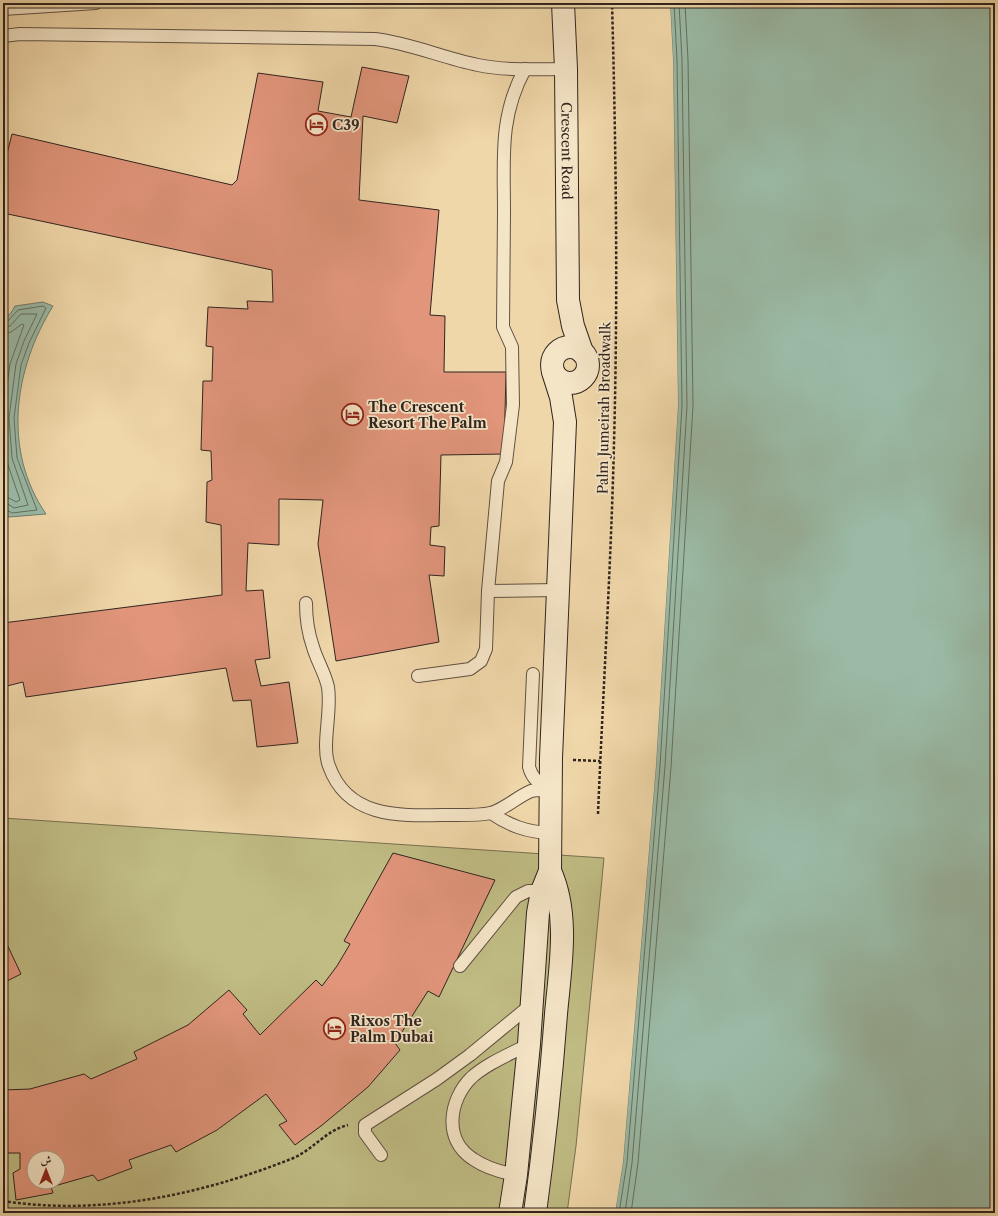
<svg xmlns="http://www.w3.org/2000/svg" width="998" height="1216" viewBox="0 0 998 1216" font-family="'Libre Caslon Text',Amiri,serif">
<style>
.green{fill:#c0bc84;stroke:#787052;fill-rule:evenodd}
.water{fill:#9abaa6;stroke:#707e70}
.pier{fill:#f0d7a9}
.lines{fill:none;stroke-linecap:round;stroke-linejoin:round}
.shore{stroke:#656f62;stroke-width:1}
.building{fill:#e1957b;stroke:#30241f;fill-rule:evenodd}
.lane-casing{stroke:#605142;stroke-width:14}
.secondary-casing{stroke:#30241f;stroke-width:24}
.path{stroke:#30241f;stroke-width:2.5;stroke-dasharray:3 2;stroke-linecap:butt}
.lane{stroke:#f5e5c7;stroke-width:12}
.secondary{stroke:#f5e5c7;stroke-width:22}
.labels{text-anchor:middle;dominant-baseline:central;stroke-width:3.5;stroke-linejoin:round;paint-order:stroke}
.poi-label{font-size:14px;font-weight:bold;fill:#30241f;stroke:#f5e5c7;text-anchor:start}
.street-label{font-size:14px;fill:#30241f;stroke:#f5e5c7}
</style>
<rect width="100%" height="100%" fill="#f0d7a9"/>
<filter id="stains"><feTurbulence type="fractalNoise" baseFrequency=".005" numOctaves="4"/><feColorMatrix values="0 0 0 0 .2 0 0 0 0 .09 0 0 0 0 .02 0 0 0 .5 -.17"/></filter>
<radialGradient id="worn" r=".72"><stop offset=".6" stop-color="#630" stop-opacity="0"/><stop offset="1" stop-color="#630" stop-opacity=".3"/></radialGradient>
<path class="green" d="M3 818 604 858 576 1146 567 1213H3ZM34 1158H58V1182H34Z"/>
<g class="water">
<polygon points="670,3 995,3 995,1213 615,1213 623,1162 656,765 678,405 673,60"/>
<path d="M43 302 53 306C14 369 2 450 46 514L9 517 3 511V320L11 313 15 306Z"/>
</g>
<polygon class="pier" points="668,3 670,3 673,60 678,405 656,765 623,1162 615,1213 613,1213 621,1162 654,765 676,405 671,60"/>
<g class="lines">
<g class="shore">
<polyline points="3,323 7,322 18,310 43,306 46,308 29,343 21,365 14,418 17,458 37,510 12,513 3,508"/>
<polyline points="3,328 10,326 21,314 37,314 24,341 16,364 9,418 12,458 28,505 14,508 8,504 3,503"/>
<polyline points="3,334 11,332 22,324 24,325 10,364 3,414"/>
<polyline points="3,428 6,459 20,500 16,502 9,498 3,497"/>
<polyline points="619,1213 627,1162 660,766 682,406 677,60 674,3"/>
<polyline points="625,1213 632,1163 665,766 687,406 682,60 679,3"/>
<polyline points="631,1213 638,1163 671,767 693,406 688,60 685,3"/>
</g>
</g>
<g class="building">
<polygon points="362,67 409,76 397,123 363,116 359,200 439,210 430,315 445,316 444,372 506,372 504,454 441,455 439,526 431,527 430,545 445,547 444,576 429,575 439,642 336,661 318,544 323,500 279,499 279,545 248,543 246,591 263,590 270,658 255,660 261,686 289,682 298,743 257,747 251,700 233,701 226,668 26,697 23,682 3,687 3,623 222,595 221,525 206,522 207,482 212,480 211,451 201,450 203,381 212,381 213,347 206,346 208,307 248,309 247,301 273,302 272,270 3,213 3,169 12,134 232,185 237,180 258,73 323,82 318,111 351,117"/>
<path d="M393 853 495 880 439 997 428 991 395 1043 400 1050 368 1087 321 1126 295 1145 279 1125 287 1121 266 1094 217 1130 176 1152 171 1145 129 1160 132 1168 98 1181 93 1175 51 1187 53 1193 16 1200 13 1173 20 1169V1153H4L3 1090 30 1089 84 1074 91 1079 137 1059 134 1052 188 1025 229 990 247 1010 243 1014 260 1035 316 980 322 986 337 966 350 944 344 941ZM34 1158H58V1182H34Z"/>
<polygon points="4,938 21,974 3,983 3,939"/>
</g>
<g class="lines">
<defs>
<g id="lane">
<polyline points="3,9 96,3"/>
<path d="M3 36 20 34 375 39C410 43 443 58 478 65 507 71 537 69 566 69"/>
<polyline points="488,591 558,590"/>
<path d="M306 603C306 618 308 633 313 647 317 661 325 673 328 687 332 712 321 746 329 766 347 817 397 816 442 815 457 815 476 816 491 813 505 809 517 797 531 791L537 790 550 791"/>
<path d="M533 674 529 767C532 778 539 785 550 788"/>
<path d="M418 676 470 669 481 661 486 649 488 591 498 481 506 462 513 405 512 347 503 327C503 288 504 250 504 211 504 159 499 116 525 69"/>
<path d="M491 813C510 826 527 832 550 833"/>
<polyline points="460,966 516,897 528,891 542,891"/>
<polyline points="381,1155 365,1133 365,1125 437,1079 470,1055 532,1004"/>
<path d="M516 1175C500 1172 486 1168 473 1159 443 1140 449 1100 471 1078 487 1063 511 1054 529 1044"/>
</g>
<g id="secondary">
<path id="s1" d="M563 3 566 69 568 300 573 326 582 352"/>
<circle cx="570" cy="365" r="18"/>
<polyline points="510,1213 516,1175 529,1044 538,913 542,891 550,871 551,758 565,422 561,397 553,372"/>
<path d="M535 1213C544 1147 551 1081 556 1014 560 968 570 915 550 871"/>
</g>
</defs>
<use href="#lane" class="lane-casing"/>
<use href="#secondary" class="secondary-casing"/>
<g class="path">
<polyline points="573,760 600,761"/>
<path d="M598 814C603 690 611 567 614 443 618 296 616 150 612 3"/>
<path d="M3 1201C101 1216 200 1195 291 1159 312 1151 326 1130 348 1125"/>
</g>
<use href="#lane" class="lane"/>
<use href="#secondary" class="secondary"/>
</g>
<defs>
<symbol id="hotel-ring" viewBox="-11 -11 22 22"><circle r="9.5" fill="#f5e5c7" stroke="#8f2418" stroke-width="1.5"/><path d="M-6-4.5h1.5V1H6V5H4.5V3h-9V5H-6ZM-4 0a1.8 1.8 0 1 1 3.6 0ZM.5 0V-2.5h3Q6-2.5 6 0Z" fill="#8f2418"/></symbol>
</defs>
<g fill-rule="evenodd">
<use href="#hotel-ring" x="304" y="112" width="25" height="25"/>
<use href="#hotel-ring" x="340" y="402" width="25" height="25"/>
<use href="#hotel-ring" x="322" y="1016" width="25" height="25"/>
</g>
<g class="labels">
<g class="poi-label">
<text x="332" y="125">C39</text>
<text x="368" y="407">The Crescent<tspan x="368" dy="16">Resort The Palm</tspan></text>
<text x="350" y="1021">Rixos The<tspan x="350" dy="16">Palm Dubai</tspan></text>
</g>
<g class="street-label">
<text stroke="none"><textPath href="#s1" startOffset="148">Crescent Road</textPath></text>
<text transform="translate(604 408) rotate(-89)">Palm Jumeirah Broadwalk</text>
</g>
</g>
<rect width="998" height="1216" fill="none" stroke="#f0d7a9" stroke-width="16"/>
<rect x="4" y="4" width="990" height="1208" fill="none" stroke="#30241f" stroke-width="2"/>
<rect x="8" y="8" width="982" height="1200" fill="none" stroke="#30241f"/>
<g transform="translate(46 1170)"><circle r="19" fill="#f5e5c7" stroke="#a69884"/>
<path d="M0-3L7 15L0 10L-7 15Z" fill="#8f2418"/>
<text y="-6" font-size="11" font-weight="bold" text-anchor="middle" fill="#30241f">ش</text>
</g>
<rect width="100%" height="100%" filter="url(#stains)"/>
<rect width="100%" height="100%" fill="url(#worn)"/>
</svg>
